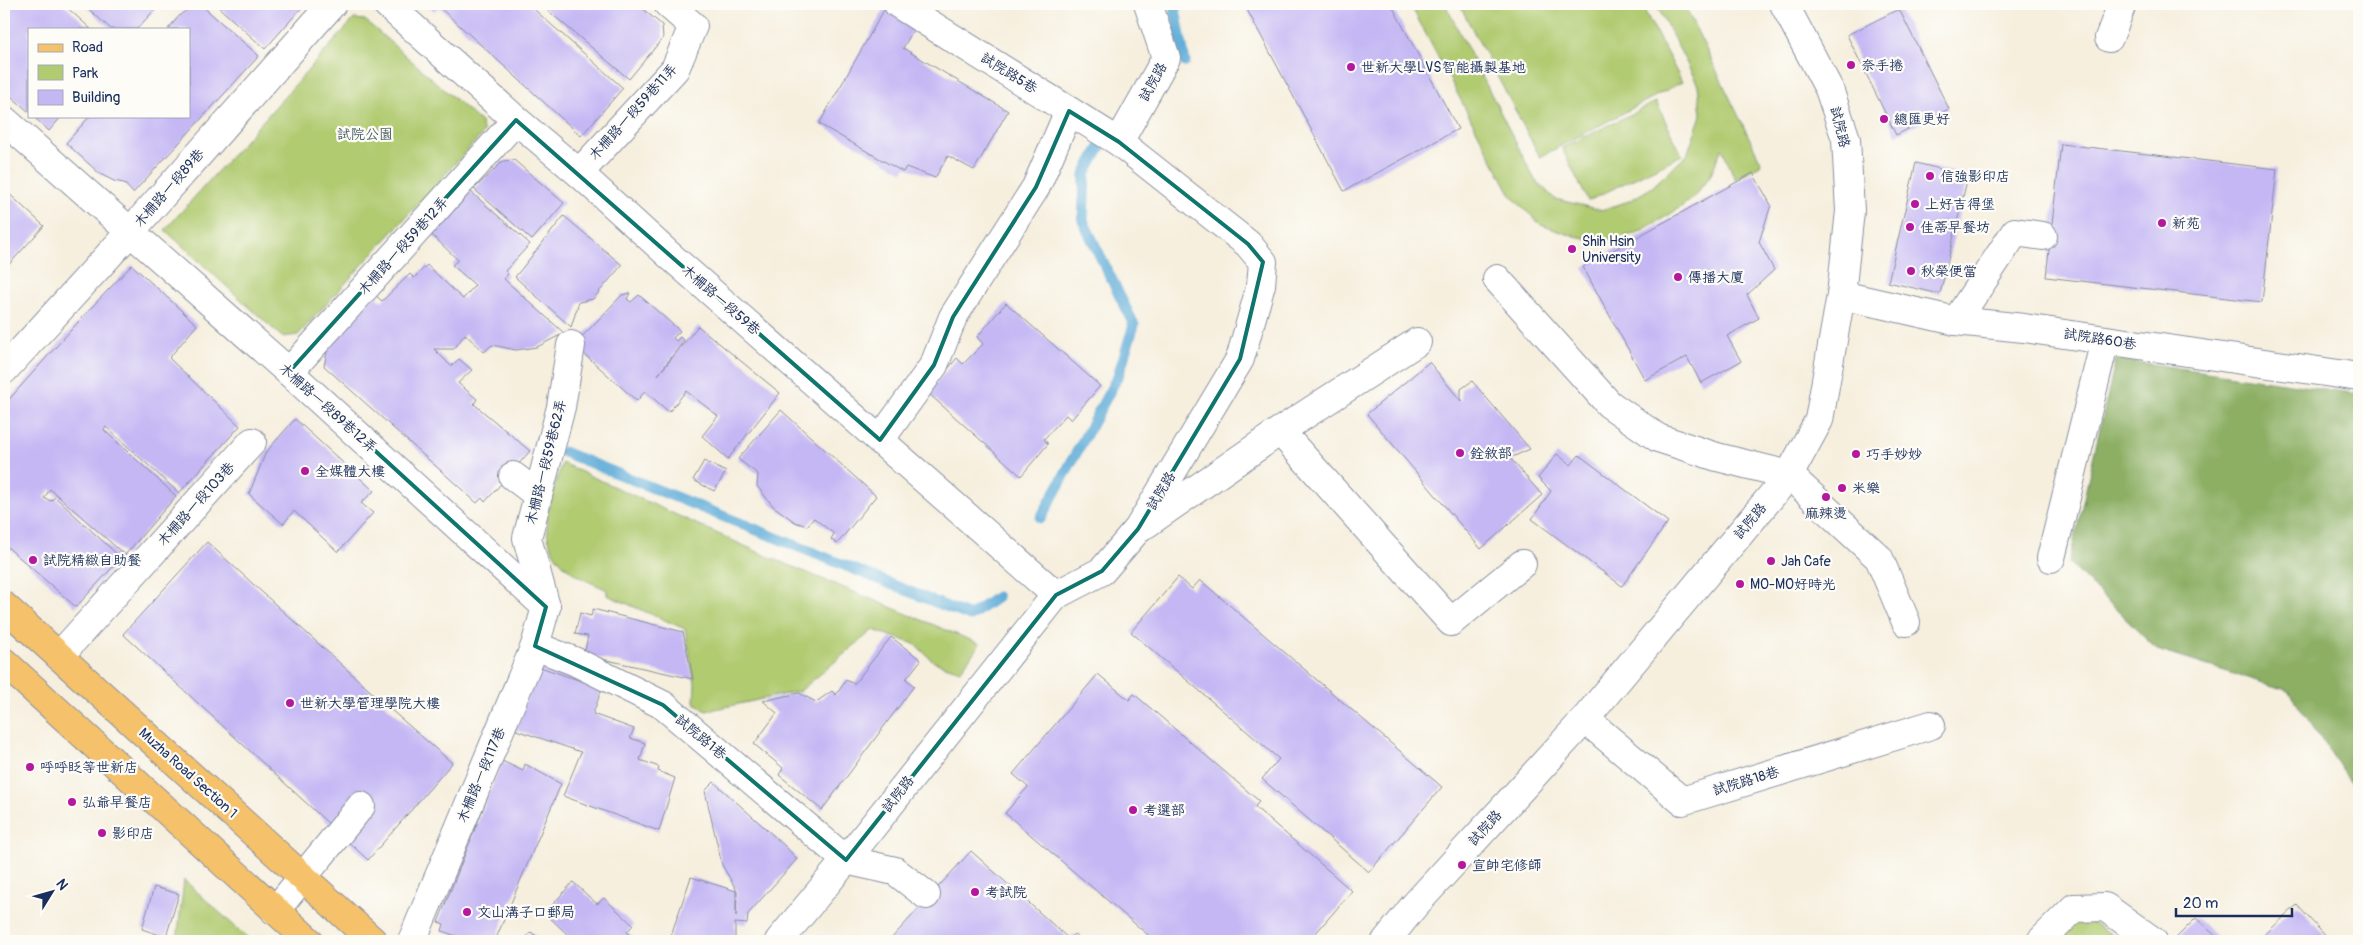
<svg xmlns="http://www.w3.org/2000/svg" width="2363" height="945" viewBox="0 0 2363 945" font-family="Pangolin,'LXGW WenKai TC',sans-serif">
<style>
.green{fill:#b1cb71;stroke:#667d68}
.forest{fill:#8caf63;stroke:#546f60}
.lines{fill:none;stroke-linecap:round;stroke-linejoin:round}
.stream{stroke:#5facd8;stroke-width:11}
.building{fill:#c4b7f4}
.minor-casing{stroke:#888f9e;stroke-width:30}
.major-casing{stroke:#888f9e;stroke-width:30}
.minor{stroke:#fff;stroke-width:28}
.major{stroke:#f5c16b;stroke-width:28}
.marked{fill:none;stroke:#0f766e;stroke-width:4;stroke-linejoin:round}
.poi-dot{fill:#b5179e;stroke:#fdfcf7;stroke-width:2}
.labels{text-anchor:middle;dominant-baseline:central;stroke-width:4.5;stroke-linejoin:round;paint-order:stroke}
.poi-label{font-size:14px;fill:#1b2f5e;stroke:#fdfcf7;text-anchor:start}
.street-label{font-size:14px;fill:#1b2f5e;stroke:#fdfcf7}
.park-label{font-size:14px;fill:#485e64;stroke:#fdfcf7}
</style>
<rect width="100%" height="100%" fill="#fdfcf7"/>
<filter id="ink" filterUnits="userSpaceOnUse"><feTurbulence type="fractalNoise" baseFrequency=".02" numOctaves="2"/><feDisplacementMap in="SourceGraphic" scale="10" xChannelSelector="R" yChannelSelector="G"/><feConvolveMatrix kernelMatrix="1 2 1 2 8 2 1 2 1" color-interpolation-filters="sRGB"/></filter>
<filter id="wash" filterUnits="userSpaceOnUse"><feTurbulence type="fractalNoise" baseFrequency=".0096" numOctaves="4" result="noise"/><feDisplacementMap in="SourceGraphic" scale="20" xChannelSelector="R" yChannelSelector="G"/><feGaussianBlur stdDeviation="1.12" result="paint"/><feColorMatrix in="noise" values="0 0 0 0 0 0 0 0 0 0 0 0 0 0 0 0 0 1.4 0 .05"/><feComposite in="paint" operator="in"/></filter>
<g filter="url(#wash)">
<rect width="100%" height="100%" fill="#f6efde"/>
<g class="green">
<polygon points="1410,4 1445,4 1535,180 1555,199 1601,210 1629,201 1651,188 1687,155 1701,115 1698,85 1656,4 1684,4 1762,164 1735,179 1722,148 1710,176 1692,199 1669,215 1635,234 1599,241 1570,235 1541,225 1512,197"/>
<polygon points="1459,4 1641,4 1682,82 1540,157"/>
<polygon points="354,19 365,20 481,122 484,132 298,335 282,337 165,230"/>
<polygon points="1656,102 1682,155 1588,201 1562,148"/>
<path d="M562 463 769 557 980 644 960 671 934 662 915 644 873 630 800 691 706 711 694 702 695 683 685 629 607 595V590C596 584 582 580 572 572 531 541 550 503 562 463Z"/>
<polygon points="184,880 251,941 177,941"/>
<polygon points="2088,920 2122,941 2055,941 2074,922"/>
</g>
<polygon class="forest" points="2116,359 2359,394 2359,795 2289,691 2157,650 2069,563"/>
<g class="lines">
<g class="stream">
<polyline points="1174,4 1185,62"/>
<polyline points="564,452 970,616 997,597"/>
<polyline points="1041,518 1118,376 1134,325 1083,221 1085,174 1100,147"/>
</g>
</g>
<g id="blocks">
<g class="building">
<polygon points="4,4 63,4 91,29 29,29 29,112 4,90"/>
<polygon points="83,4 160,4 137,29 111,29"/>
<polygon points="197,4 200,4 259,56 133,193 124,183 114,181 100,174 66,143 90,116 189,116 189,29 168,29 181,14"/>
<polygon points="215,4 305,4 265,49"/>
<polygon points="426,4 528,4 623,88 581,136 438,6 434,11"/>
<polygon points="540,4 637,4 662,25 663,38 629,79"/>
<polygon points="1244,4 1391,4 1458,129 1344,191"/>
<polygon points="1899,9 1949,109 1896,135 1847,35"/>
<polygon points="884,10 915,27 903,48 1008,111 974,170 948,156 935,178 906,167 903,172 819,124"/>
<polygon points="33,116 62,116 49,131"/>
<polygon points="2061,144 2277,169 2262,302 2046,277"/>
<polygon points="514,160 564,203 532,240 474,189 503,161"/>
<polygon points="1916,163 1968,176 1940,294 1888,282"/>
<polygon points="1753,173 1771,205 1759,242 1774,270 1747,295 1759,318 1727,336 1741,361 1701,383 1687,357 1645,380 1583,267"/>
<polygon points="4,189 44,226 4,270"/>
<polygon points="471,192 530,244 505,271 508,274 504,279 564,333 537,347 516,350 492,345 484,352 465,334 454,349 434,349 451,366 459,359 472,370 458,383 477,399 474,404 530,451 485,502 482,498 477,503 324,366 328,347 375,295 382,301 410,274 414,278 427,265 463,299 475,285 452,265 458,260 432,235"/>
<polygon points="564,216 622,265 593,299 579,302 571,327 515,277"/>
<polygon points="132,265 197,325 169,358 240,426 179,493 106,427 104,430 176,496 125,555 50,489 44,498 51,501 55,497 121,558 76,607 4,544 4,405 88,311"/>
<polygon points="630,293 627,299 631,302 639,295 680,331 673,338 676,341 680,337 684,341 658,375 698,326 780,393 728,459 702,436 718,416 686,391 669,412 645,391 637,401 574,345 622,295"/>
<polygon points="1006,303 1100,386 1071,420 1066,415 1044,439 1048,444 1021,476 928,393 957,358 963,364 983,344 977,337"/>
<polygon points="1429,362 1461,401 1461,389 1472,381 1530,449 1510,458 1542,495 1481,549 1367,414"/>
<polygon points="781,410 876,496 837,544 831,539 834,534 814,518 807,526 795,522 773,506 757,486 758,474 738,459"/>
<polygon points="295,419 374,491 361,503 373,513 338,552 294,511 283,524 249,494 266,452"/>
<polygon points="1557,454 1571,465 1579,455 1668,522 1622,586 1532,519 1551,491 1538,478"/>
<polygon points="704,461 726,472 714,491 693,480"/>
<polygon points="207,542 390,709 452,763 368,860 123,634"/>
<polygon points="1178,577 1192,589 1200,580 1442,787 1369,872 1262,779 1279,759 1131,632"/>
<polygon points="593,609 683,632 693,679 584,655 588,636 575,634 580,613 591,616"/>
<polygon points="891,637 921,660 906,679 914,686 822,810 779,775 783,768 754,744 777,713 763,701 799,693 816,702 832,691 836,695 846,680 854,684"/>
<polygon points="537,666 602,688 593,714 634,729 630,738 645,743 640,760 659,767 658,771 675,778 659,831 563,796 581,752 516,730"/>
<polygon points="1098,674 1129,700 1134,694 1259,801 1255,807 1352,891 1309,941 1155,941 1005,813 1028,787 1013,774"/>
<polygon points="502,761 523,771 525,764 561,784 495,941 470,941 442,931 444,924 438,922"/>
<polygon points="714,782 785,846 797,859 748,914 747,924 735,923 735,941 669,941 691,877 736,891 736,916 737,891 722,865 705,791"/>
<polygon points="971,851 1069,939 1074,934 1082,941 891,941 890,940"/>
<polygon points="573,882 597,904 604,898 633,925 627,932 638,941 562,941 568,935 545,913"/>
<polygon points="154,887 179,894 166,937 142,929"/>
<polygon points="2297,905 2330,941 2258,941"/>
<polygon points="2196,918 2221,941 2174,940"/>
<polygon points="531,932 543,941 523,941"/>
</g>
</g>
</g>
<g filter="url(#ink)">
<use href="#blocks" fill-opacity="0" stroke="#888f9e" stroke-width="1"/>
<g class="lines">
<defs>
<g id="minor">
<polyline points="387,4 516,120 579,173 668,254 1056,595"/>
<polyline points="2109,38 2122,4"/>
<polyline points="4,120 289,372 546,607"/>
<polyline points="1119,142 1166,58 1148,4"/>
<polyline points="579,173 675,69 693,26 668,4"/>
<polyline points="1497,279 1609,404 1658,438 1717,457 1789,475 1879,558 1906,622"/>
<polyline points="1841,295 1956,321 2024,328 2359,377"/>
<polyline points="1956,321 2015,232 2043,236"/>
<polyline points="4,370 130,232 332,4"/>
<polyline points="289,372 516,120"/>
<polyline points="1280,431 1451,622 1522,564"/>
<polyline points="880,440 934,365 953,317 1036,187 1069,111"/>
<polyline points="513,476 538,495"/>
<polyline points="1146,524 1280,431 1417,342"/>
<polyline points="2051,558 2105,340"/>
<polyline points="546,607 527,538 561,407 571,345"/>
<polyline points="535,646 574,661 663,705 846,860 895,871 926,895"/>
<polyline points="59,656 252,442"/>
<polyline points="1585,719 1682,801 1931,725"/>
<polyline points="275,911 361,806"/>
<polyline points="412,941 535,646 546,607"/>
<polyline points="779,941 846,860 1056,595 1102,571 1138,529 1240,359 1261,285 1263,262 1248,244 1119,142 898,4"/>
<polyline points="1386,941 1414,906 1585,719 1789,475 1819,420 1841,295 1850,211 1846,139 1829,89 1784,4"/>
<polyline points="2041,941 2074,908 2105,907 2153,941"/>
</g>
<g id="major">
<polyline points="4,606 373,941"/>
<polyline points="4,662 309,941"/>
</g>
</defs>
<use href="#minor" class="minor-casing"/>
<use href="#major" class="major-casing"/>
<use href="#minor" class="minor"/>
<use href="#major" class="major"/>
</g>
</g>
<path class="marked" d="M1069 111 1119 142 1248 244 1263 262 1240 359 1138 529 1102 571 1056 595 846 860 663 705 535 646 546 607 289 372 516 120 880 440 934 365 953 317 1036 187Z"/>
<g class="poi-dot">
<circle cx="1851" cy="65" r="5"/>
<circle cx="1351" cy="67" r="5"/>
<circle cx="1884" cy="119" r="5"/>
<circle cx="1930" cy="176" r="5"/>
<circle cx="1915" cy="204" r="5"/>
<circle cx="2162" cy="223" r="5"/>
<circle cx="1910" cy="227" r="5"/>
<circle cx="1572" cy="249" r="5"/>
<circle cx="1911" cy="271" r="5"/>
<circle cx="1678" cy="277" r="5"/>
<circle cx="1460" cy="453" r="5"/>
<circle cx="1856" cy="454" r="5"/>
<circle cx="305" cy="471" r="5"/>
<circle cx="1842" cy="488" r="5"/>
<circle cx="1826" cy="497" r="5"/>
<circle cx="33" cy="560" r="5"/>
<circle cx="1771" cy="561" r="5"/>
<circle cx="1740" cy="584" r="5"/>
<circle cx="290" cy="703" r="5"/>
<circle cx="30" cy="767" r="5"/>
<circle cx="72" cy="802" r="5"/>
<circle cx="1133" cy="810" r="5"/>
<circle cx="102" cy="833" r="5"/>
<circle cx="1462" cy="865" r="5"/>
<circle cx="975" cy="892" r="5"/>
<circle cx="467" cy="912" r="5"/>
</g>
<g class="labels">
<g class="poi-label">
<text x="1861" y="65">奈手捲</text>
<text x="1361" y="67">世新大學LVS智能攝製基地</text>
<text x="1894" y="119">總匯更好</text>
<text x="1940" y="176">信強影印店</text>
<text x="1925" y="204">上好吉得堡</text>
<text x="2172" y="223">新苑</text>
<text x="1920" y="227">佳蒂早餐坊</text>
<text x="1582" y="241">Shih Hsin<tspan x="1582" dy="16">University</tspan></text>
<text x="1921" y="271">秋榮便當</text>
<text x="1688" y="277">傳播大廈</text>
<text x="1470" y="453">銓敘部</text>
<text x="1866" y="454">巧手妙妙</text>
<text x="315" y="471">全媒體大樓</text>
<text x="1852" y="488">米樂</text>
<text x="1826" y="513" text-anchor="middle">麻辣燙</text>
<text x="43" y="560">試院精緻自助餐</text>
<text x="1781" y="561">Jah Cafe</text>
<text x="1750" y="584">MO-MO好時光</text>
<text x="300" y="703">世新大學管理學院大樓</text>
<text x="40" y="767">呼呼眨等世新店</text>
<text x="82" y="802">弘爺早餐店</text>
<text x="1143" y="810">考選部</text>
<text x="112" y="833">影印店</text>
<text x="1472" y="865">宣帥宅修師</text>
<text x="985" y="892">考試院</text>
<text x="477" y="912">文山溝子口郵局</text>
</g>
<g class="street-label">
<text transform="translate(1009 73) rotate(32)">試院路5巷</text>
<text transform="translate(1153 82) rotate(-61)">試院路</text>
<text transform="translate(633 112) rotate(-48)">木柵路一段59巷11弄</text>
<text transform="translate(1840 127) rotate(76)">試院路</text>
<text transform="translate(169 188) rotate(-49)">木柵路一段89巷</text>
<text transform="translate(403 246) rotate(-48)">木柵路一段59巷12弄</text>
<text transform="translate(721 300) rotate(41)">木柵路一段59巷</text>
<text transform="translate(2100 339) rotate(9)">試院路60巷</text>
<text transform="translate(328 408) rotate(42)">木柵路一段89巷12弄</text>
<text transform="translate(546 462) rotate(-76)">木柵路一段59巷62弄</text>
<text transform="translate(1161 491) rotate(-59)">試院路</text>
<text transform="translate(196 504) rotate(-48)">木柵路一段103巷</text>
<text transform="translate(1750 521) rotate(-50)">試院路</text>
<text transform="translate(701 737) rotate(40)">試院路1巷</text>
<text transform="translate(188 773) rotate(42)">Muzha Road Section 1</text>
<text transform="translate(481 775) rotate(-67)">木柵路一段117巷</text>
<text transform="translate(1746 781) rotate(-17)">試院路18巷</text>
<text transform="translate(898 794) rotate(-52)">試院路</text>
<text transform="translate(1485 828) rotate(-48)">試院路</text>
</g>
<g class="park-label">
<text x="365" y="134">試院公園</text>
</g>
</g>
<rect width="2363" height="945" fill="none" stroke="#fdfcf7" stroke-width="20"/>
<rect x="28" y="28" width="162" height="90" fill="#fdfcf7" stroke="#a3aaba"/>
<rect x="38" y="44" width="25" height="8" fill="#f5c16b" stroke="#a3aaba"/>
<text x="72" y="52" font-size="15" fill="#1b2f5e">Road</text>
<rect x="38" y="65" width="25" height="15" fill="#b1cb71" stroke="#a3aaba"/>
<text x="72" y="78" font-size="15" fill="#1b2f5e">Park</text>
<rect x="38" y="90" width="25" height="15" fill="#c4b7f4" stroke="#a3aaba"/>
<text x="72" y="102" font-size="15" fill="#1b2f5e">Building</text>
<g transform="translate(52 892) rotate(53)" stroke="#fdfcf7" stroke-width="4" paint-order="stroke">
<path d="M0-4L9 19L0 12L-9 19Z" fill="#1b2f5e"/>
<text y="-8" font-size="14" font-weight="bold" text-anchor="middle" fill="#1b2f5e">N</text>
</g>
<path d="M2176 908v8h116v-8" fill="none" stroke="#1b2f5e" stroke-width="2.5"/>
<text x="2183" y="908" font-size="15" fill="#1b2f5e" stroke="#fdfcf7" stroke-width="4" paint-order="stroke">20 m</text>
</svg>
